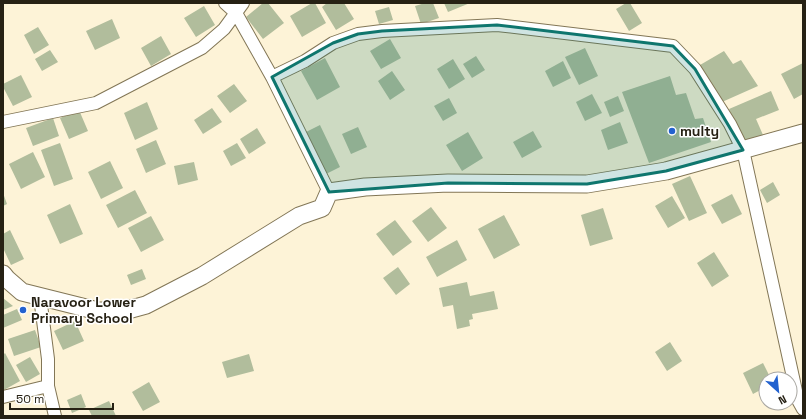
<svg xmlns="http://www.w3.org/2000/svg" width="806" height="419" font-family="'Space Grotesk',sans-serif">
	<rect width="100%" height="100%" fill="#fdf3d7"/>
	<path fill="#b1bd9c" d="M263 3H268L284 23 263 39 246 17Z
		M312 3H315L326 23 302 37 290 16Z
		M327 3H344L354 19 336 30 322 7Z
		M425 3H433L439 18 421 24 415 6Z
		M444 3H470L448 12Z
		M626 3H630L642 23 629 31 616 9Z
		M204 6 215 25 196 37 184 18Z
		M389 7 393 20 379 24 375 11Z
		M112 19 120 38 95 50 86 31Z
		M38 27 49 45 34 54 24 35Z
		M161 36 171 54 151 66 141 48Z
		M390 39 401 58 381 69 370 51Z
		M585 48 598 76 579 85 565 57Z
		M50 50 58 62 42 71 35 59Z
		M724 51 733 64 741 60 758 86 722 102 700 65Z
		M476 56 485 70 472 78 463 64Z
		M325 58 340 87 317 100 301 71Z
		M453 59 465 79 449 89 437 69Z
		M563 61 571 78 553 87 545 71Z
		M803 63V94L794 99 781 74Z
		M392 71 405 90 390 100 378 81Z
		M21 75 32 97 13 106 3 87V84Z
		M670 76 676 95 686 93 695 119 703 118 711 142 649 163 622 92Z
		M234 84 247 101 230 113 217 96Z
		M771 91 779 110 756 119 763 135 743 143 729 109Z
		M592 94 602 113 585 121 576 102Z
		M618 96 624 111 610 117 604 102Z
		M449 98 457 113 443 121 434 106Z
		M147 102 158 129 135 140 124 113Z
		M212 108 222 122 203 134 194 120Z
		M79 110 88 131 69 139 60 118Z
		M53 118 59 136 33 146 26 128Z
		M620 122 628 143 608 150 601 130Z
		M320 125 340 167 326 174 306 132Z
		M358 127 367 147 351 154 342 134Z
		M257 128 266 143 249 154 240 139Z
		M533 131 542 147 522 158 513 142Z
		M468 132 483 158 462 171 446 145Z
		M156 140 166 164 146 173 136 149Z
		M60 143 73 179 54 186 41 150Z
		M237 143 246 158 231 166 223 151Z
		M33 152 45 177 21 189 9 164Z
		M110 161 123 188 101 199 88 172Z
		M194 162 198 180 178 185 174 166Z
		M690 176 707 213 689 221 672 184Z
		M773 182 780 195 767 203 760 190Z
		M135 190 147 213 118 228 106 205Z
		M3 193 7 204 3 206Z
		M732 194 742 214 722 224 711 205Z
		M672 196 685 218 668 228 655 206Z
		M70 204 83 234 60 244 47 215Z
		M431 207 447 228 428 242 412 221Z
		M603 208 613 239 590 246 581 215Z
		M504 215 520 245 494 259 478 229Z
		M151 216 164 240 141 252 128 228Z
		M395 220 412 242 393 256 376 234Z
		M10 230 24 259 11 265 3 248V234Z
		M457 240 467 260 437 277 426 257Z
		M714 252 729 276 712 287 697 263Z
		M398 267 410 284 396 295 383 278Z
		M142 269 146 279 131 285 127 275Z
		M467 282 470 296 494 291 498 309 472 314 473 319 469 320 470 326 457 329 453 305 443 307 439 288Z
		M3 298 13 306 3 310Z
		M17 309 22 320 3 328V315Z
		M75 321 84 341 63 350 54 331Z
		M35 330 41 347 14 356 8 339Z
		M670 342 682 361 667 371 655 352Z
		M5 353 20 381 4 390 3 355Z
		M249 354 254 371 227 378 222 362Z
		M30 357 40 374 26 382 16 365Z
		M763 363 771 379H766V387L753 394 743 373Z
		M149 382 160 402 143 411 132 392Z
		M81 394 86 407 72 413 67 400Z
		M109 401 116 416H92L89 410Z"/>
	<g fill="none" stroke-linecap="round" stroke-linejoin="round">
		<defs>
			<path id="minor" d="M225 3 236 13 272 77 305 61 333 43 358 34 382 31 497 25 673 46 695 69 730 124 743 150 798 400 803 409
				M272 77 329 192
				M3 122 96 103 202 48 224 29 243 3
				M40 297 48 359V386L55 416
				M3 397 48 386"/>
			<path id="secondary" d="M3 274 7 279 22 292 98 311H124L146 305 202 276 299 216 322 208 329 192 365 187 448 183 587 184 666 171 803 133"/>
		</defs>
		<use href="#minor" stroke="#827656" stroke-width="14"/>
		<use href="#secondary" stroke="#827656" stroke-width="19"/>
		<use href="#minor" stroke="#fff" stroke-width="12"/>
		<use href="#secondary" stroke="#fff" stroke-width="17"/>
	</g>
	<path fill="#0f766e" fill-opacity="0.2" stroke="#0f766e" stroke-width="3" stroke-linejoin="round" d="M497 25 673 46 695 69 743 150 666 171 587 184 448 183 329 192 272 77 333 43 358 34 382 31Z"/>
	<g fill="#2362cf" stroke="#fff" stroke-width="1.5">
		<circle cx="672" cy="131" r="4"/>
		<circle cx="23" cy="310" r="4"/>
	</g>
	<g text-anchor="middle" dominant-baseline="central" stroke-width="3" stroke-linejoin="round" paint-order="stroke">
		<g font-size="14" font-weight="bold" fill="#262114" stroke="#fff" text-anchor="start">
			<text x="680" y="131">multy</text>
			<text x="31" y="302">Naravoor Lower<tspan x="31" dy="16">Primary School</tspan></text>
		</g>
	</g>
	<rect width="806" height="419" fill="none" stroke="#262114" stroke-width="8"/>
	<g transform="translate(778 391) rotate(153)"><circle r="19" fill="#ffffff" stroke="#a8a6a1"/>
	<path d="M0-3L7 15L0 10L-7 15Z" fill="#2362cf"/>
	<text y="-6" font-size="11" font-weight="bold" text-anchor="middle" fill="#262114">N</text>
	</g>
	<path d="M10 403v6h103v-6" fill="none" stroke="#262114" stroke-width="2"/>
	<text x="16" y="403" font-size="12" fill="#262114" stroke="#ffffff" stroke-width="3" paint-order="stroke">50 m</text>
</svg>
